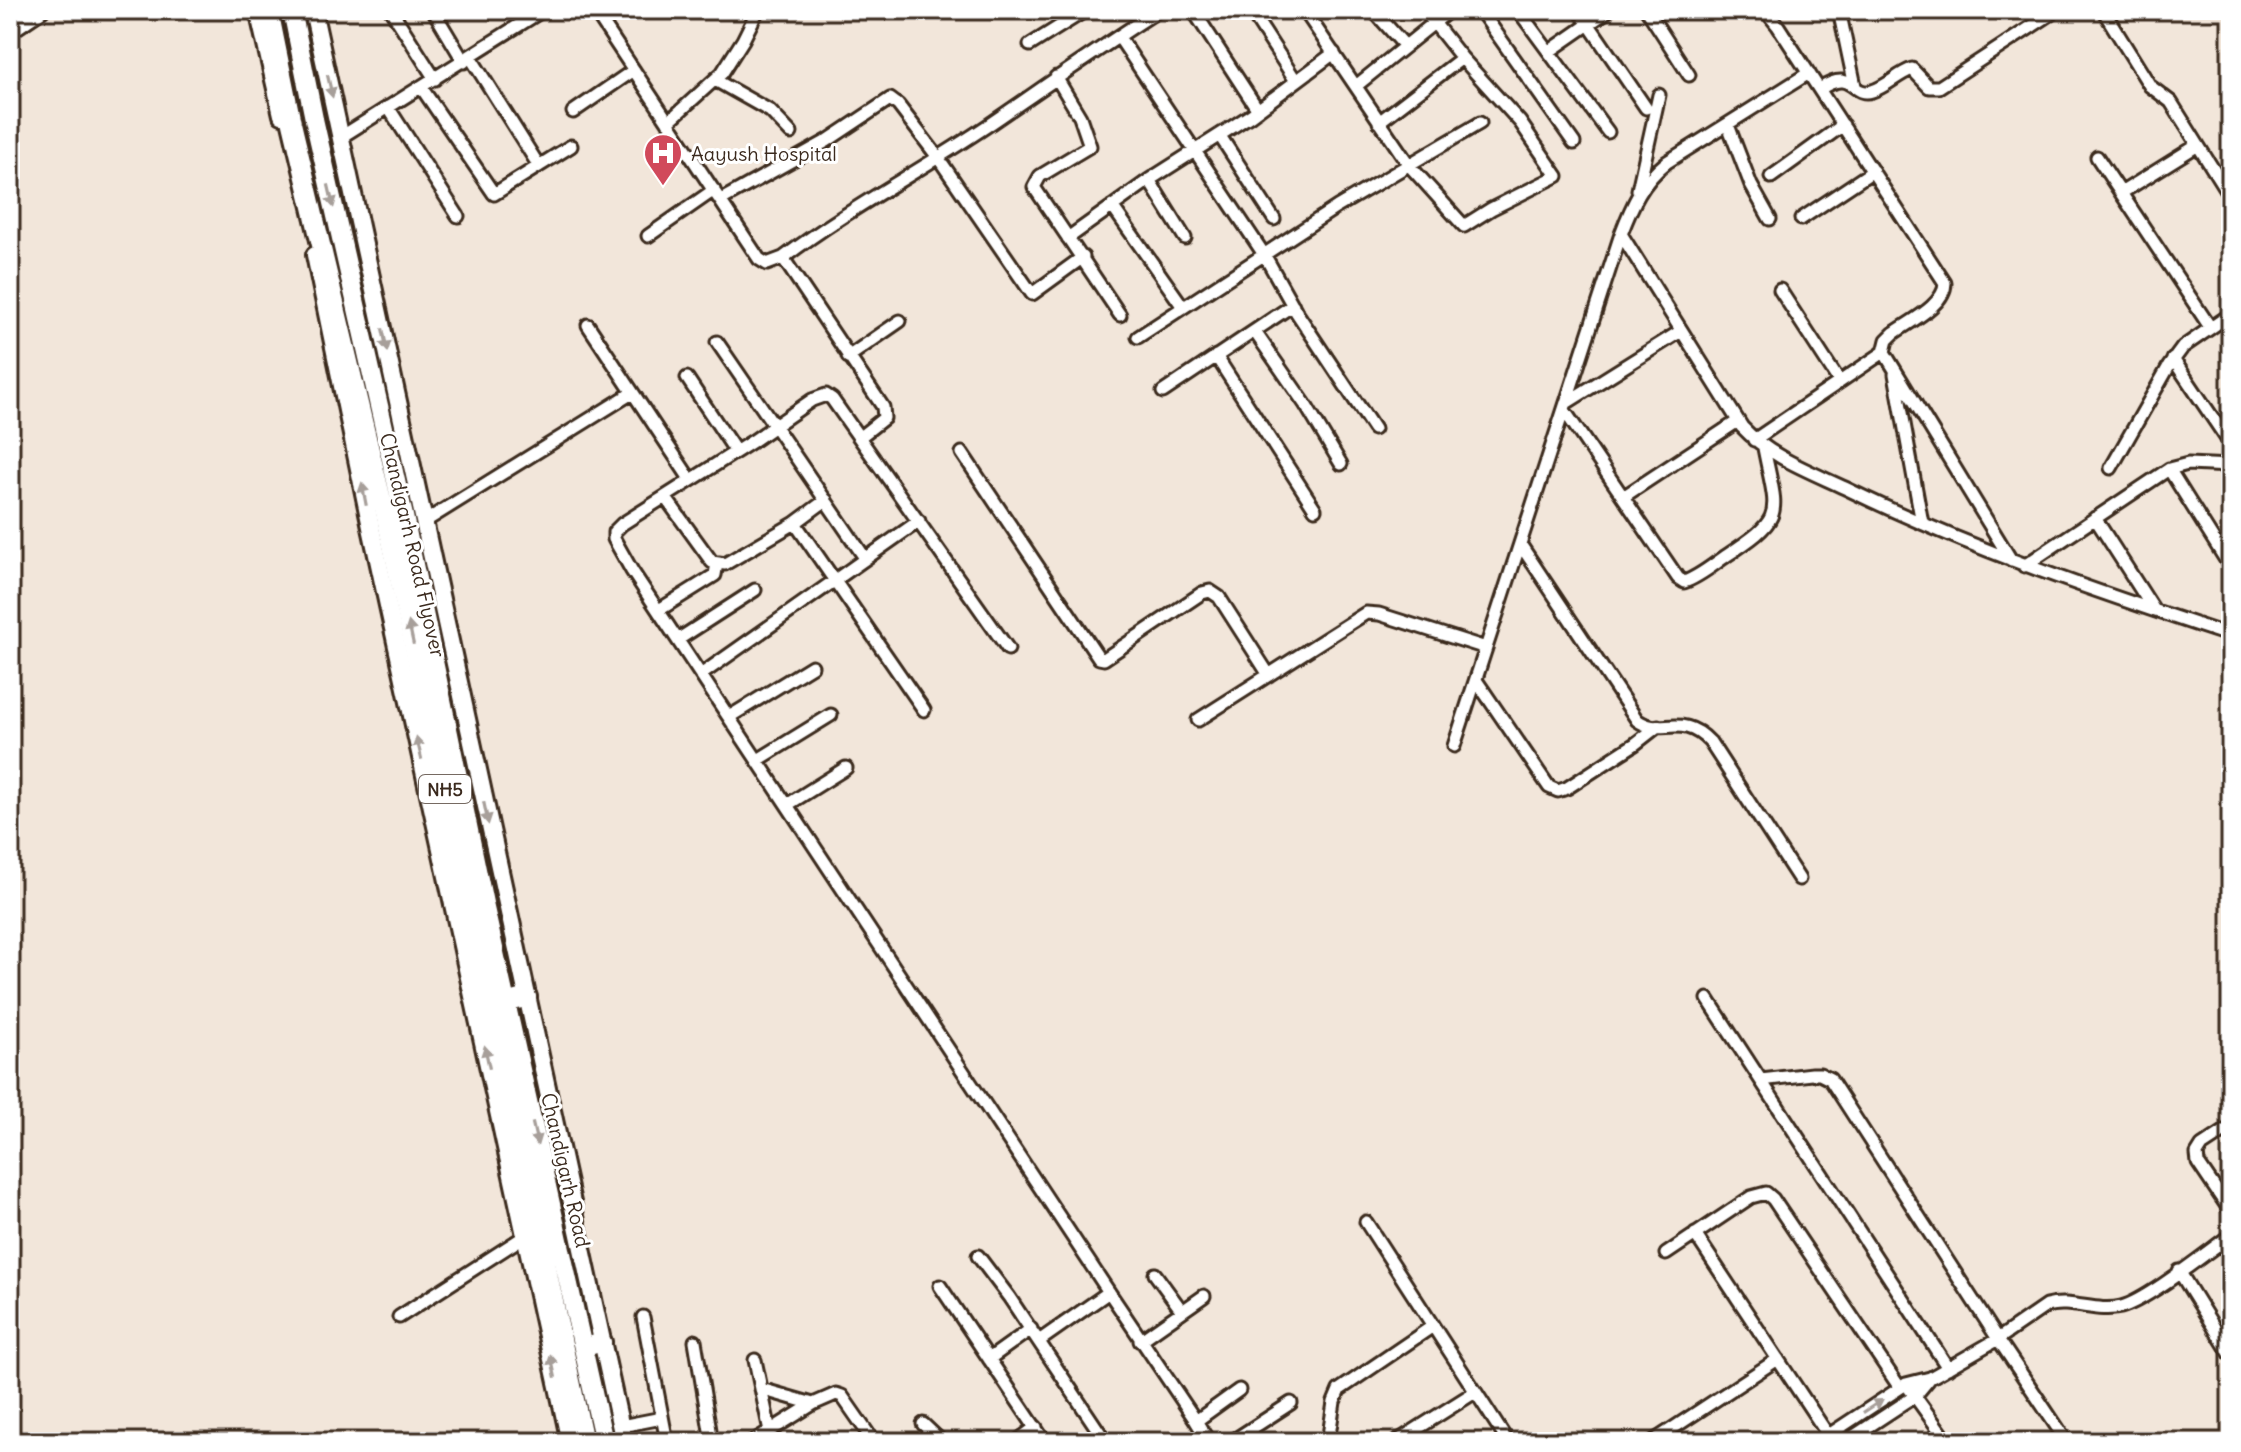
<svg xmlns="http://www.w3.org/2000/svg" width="2241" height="1452" font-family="Delius,sans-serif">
	<rect width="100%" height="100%" fill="#f2e6da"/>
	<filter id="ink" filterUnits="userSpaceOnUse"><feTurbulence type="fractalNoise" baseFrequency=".0125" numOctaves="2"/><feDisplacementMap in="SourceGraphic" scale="16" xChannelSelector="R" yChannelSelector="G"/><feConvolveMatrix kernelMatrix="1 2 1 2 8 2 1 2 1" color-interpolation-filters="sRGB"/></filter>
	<g filter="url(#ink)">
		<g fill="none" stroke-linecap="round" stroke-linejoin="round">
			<defs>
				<path id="minor" d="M391 10 435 79
					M433 10 464 62
					M594 10 759 259 767 264 783 258C848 209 920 171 987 126 1044 87 1101 47 1159 10
					M1193 10 1258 110
					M1250 10 1296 81
					M1304 10 1409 165 1464 226 1491 209 1557 176 1520 122 1462 58 1424 10
					M1373 10 1405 46
					M1480 10 1574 143
					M1518 10 1608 132
					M1579 10 1646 108
					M1647 10 1689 75
					M1765 10 1778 26 1945 283C1945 305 1909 322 1894 333L1887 340 1884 352 2011 560
					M1839 10 1855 86
					M2103 10 2150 86 2171 102 2231 198
					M1119 37 1265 256 1297 313 1374 429
					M1030 45 1086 10
					M1550 51 1609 10
					M471 58 539 166
					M1056 77 1080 117 1090 146 1040 176 1034 187 1120 315
					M715 80 770 111 791 133
					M1356 86 1450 10
					M421 87 494 194 571 146
					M1820 89C1853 67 1852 98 1872 91 1886 87 1898 74 1912 69L1929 87H1939L2057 10
					M388 107 458 216
					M573 112 634 70
					M668 122 722 73 743 40 758 10
					M1379 122 1462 58
					M1728 125 1751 185 1770 219
					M1220 136 1274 219
					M341 137 543 10
					M2097 157 2210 327
					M1771 177 1843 125
					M1149 180 1185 238
					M1638 190 1659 95
					M2121 193 2198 145
					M721 200 827 141 890 99 898 105 937 156 1032 294 1083 257
					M1112 206 1183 307
					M1801 219 1873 171
					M1621 234 1742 427C1770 457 1809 471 1845 488 1970 549 2100 593 2231 636
					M648 236 714 190
					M1068 238 1149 180 1251 115 1334 53
					M783 258 883 407 884 418 860 437
					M1780 290 1839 381
					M588 325 690 479
					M1255 332 1305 404 1341 464
					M1138 337 1337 207 1480 123
					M717 342 865 558
					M1216 356 1315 509
					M848 357 900 321
					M2173 359 2231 445
					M1895 374 1922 523
					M687 378 736 452
					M1163 392 1293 305
					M1566 403 1681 331
					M1564 410 1678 578 1684 582C1699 577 1713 565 1726 556 1787 516 1777 515 1764 448
					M1754 440 1884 352
					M962 453 1099 658 1104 659 1202 593 1210 591 1219 597 1269 675
					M2111 468 2169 366 2183 347 2231 314
					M2169 469 2231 568
					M665 497 712 562 725 564 795 523 826 500
					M1623 497 1738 421
					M2095 518 2154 610
					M424 522 632 393
					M795 523 924 710
					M1520 544 1637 720C1661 738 1681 711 1710 742L1799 879
					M2024 566 2169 469 2188 464 2231 466
					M659 610 715 575 717 563
					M679 639 755 590
					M1008 649 832 399 826 395 812 400 753 441 622 524 614 532V539L632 571 1109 1292
					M702 674 919 521
					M1476 680 1549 787 1558 791 1567 788 1635 744 1658 726
					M729 717 812 666
					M1198 720 1366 613 1379 614 1486 648
					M1454 746 1621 234C1632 205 1642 182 1667 162L1809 73
					M758 760 831 715
					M787 805 846 768
					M1708 999 1948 1368
					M1761 1080 1812 1074H1820L1830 1079 1998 1339 2046 1306C2071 1299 2096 1313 2121 1307 2146 1301 2207 1252 2231 1235
					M2231 1127 2202 1146 2197 1154 2198 1163 2231 1212
					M1366 1222 1508 1442
					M1695 1234 1828 1435
					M2221 1242 2231 1257
					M1666 1254 1751 1197 1766 1193 1773 1199 1900 1388
					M978 1256 1009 1297 1106 1442
					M2179 1271 2231 1355
					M1155 1274 1182 1311
					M940 1286 1045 1442
					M399 1317 525 1236
					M643 1317 667 1442
					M695 1341 712 1442
					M1039 1341 1109 1292 1196 1421 1239 1390
					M1140 1341 1204 1296
					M989 1359 1031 1329
					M755 1360 770 1431
					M1906 1384 1948 1442
					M761 1389 813 1404
					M1196 1421 1209 1442
					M923 1424 942 1442
					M621 1426 662 1418
					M752 1442 813 1404 836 1394 842 1396 874 1442
					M1016 1442 1036 1427
					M1231 1442 1291 1403
					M1328 1442 1334 1402 1339 1390 1433 1326
					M1396 1442 1475 1392
					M1652 1442 1778 1359
					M1818 1442 1906 1384 1930 1378 1998 1339 2067 1442
					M1845 1442 1915 1396 1930 1378"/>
				<path id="tertiary" d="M10 31 41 10"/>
				<path id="secondary" d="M258 10 282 115
					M313 10 624 1442
					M315 255 372 532 570 1442"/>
				<path id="trunk" d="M269 10 292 123 385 513 584 1442
					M292 10 314 119 404 516 485 908 604 1442
					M506 1003 527 997
					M583 1348 602 1342"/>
			</defs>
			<use href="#minor" stroke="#3b2a1e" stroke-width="17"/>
			<use href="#tertiary" stroke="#3b2a1e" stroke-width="20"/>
			<use href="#secondary" stroke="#3b2a1e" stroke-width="22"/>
			<use href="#trunk" stroke="#3b2a1e" stroke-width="24"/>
			<use href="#minor" stroke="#fff" stroke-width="11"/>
			<use href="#tertiary" stroke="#fff" stroke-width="14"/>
			<use href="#secondary" stroke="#fff" stroke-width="16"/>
			<use href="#trunk" stroke="#fff" stroke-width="18"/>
		</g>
		<defs><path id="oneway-solid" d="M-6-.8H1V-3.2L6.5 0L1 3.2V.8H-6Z" transform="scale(2)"/></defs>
		<g fill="#a79f9a">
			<use href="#oneway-solid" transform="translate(330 86) rotate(77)"/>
			<use href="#oneway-solid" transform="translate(331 196) rotate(77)"/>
			<use href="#oneway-solid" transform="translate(385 340) rotate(78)"/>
			<use href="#oneway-solid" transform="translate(364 494) rotate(-101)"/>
			<use href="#oneway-solid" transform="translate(411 633) rotate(-102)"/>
			<use href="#oneway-solid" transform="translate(419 748) rotate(-103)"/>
			<use href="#oneway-solid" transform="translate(486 813) rotate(78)"/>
			<use href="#oneway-solid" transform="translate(487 1057) rotate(-102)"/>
			<use href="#oneway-solid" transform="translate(535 1134) rotate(77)"/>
			<use href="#oneway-solid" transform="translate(553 1366) rotate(-102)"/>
			<use href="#oneway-solid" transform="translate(1873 1406) rotate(-33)"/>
		</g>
	</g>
	<defs>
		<symbol id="hospital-pin" viewBox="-11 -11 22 30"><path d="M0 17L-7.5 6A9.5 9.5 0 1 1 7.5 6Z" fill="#d1495b" stroke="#fff"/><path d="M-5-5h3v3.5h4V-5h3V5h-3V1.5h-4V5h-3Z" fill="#fff"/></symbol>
	</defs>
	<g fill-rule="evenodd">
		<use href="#hospital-pin" x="641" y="131" width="44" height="60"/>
	</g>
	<g text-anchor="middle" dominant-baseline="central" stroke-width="6" stroke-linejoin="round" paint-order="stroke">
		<rect fill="#fff" stroke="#766a62" stroke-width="2" x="419" y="775" width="52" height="28" rx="6"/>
		<g font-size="18" font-weight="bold" fill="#3b2a1e">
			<text x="445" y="789">NH5</text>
		</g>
		<g font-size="20" fill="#3b2a1e" stroke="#fff" text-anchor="start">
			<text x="691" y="153">Aayush Hospital</text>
		</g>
		<g font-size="20" fill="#3b2a1e" stroke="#fff">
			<text transform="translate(413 545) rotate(77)">Chandigarh Road Flyover</text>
			<text transform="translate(566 1170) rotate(77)">Chandigarh Road</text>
		</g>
	</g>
	<rect width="2241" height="1452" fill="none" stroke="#fff" stroke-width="40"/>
	<rect x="20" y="20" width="2201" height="1412" fill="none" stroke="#3b2a1e" stroke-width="3" filter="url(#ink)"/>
</svg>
